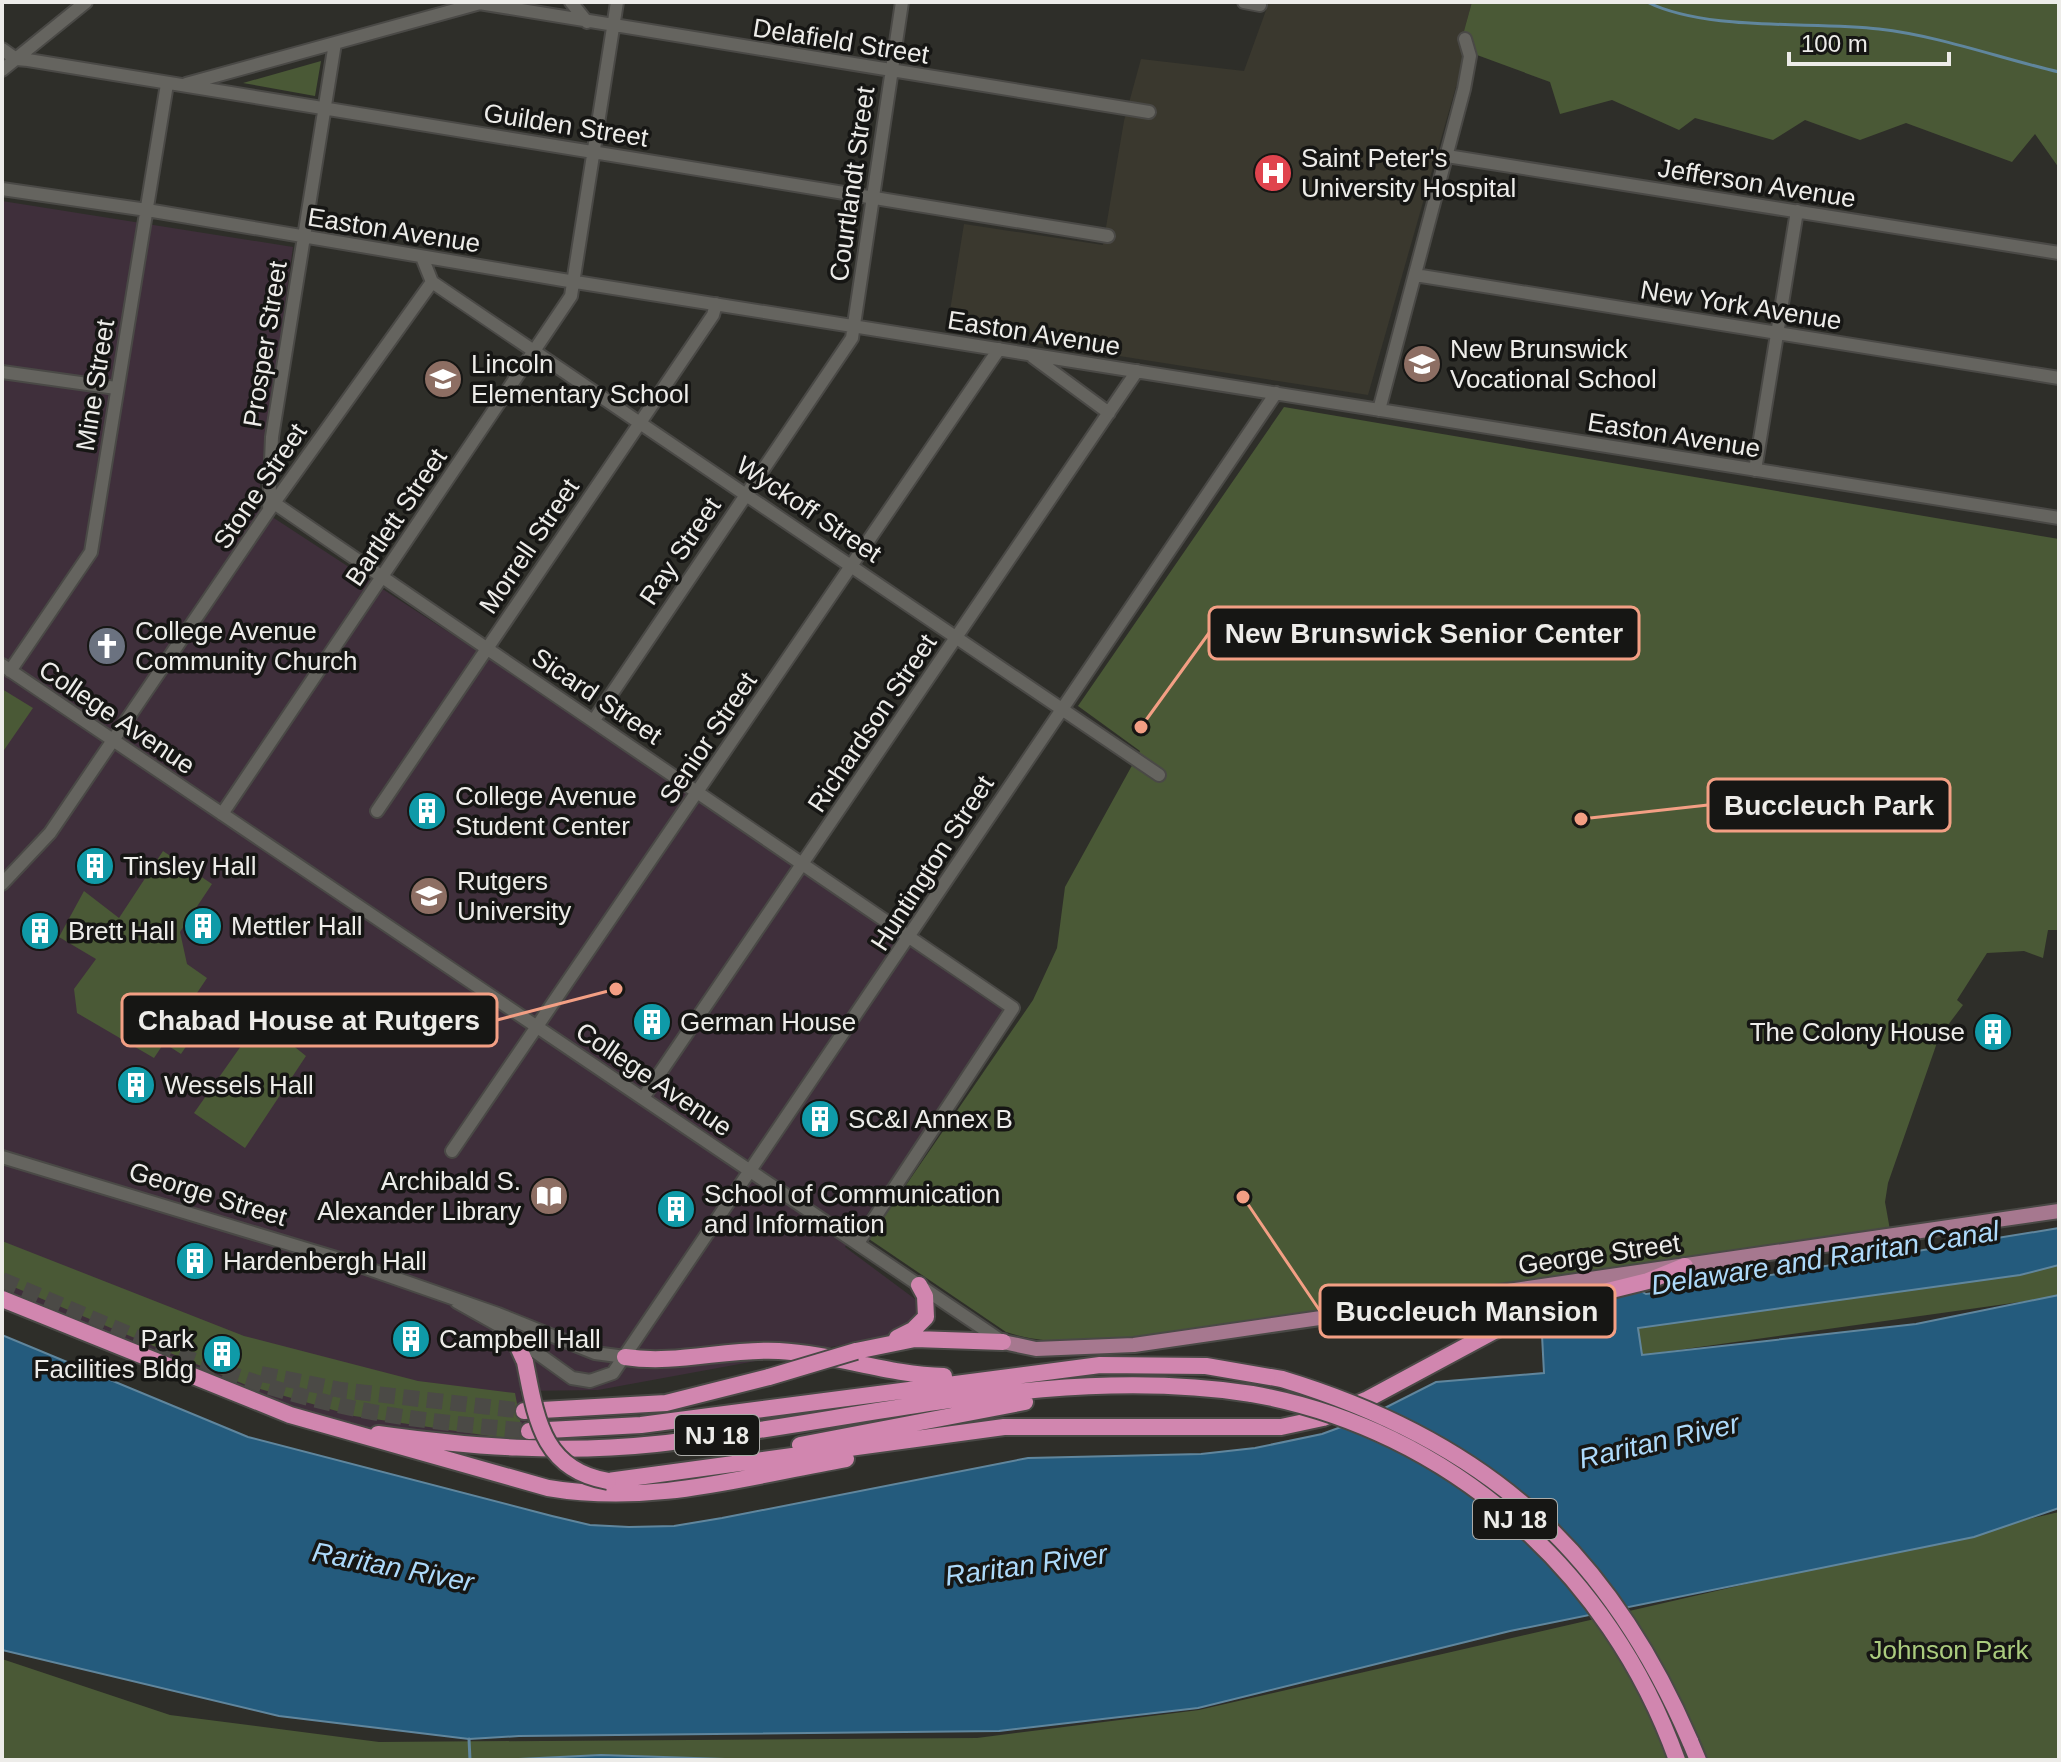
<svg xmlns="http://www.w3.org/2000/svg" width="2061" height="1762" font-family="Helvetica,sans-serif">
	<rect width="100%" height="100%" fill="#2e2e29"/>
	<path fill="#3a382e" d="M1269 2H1472L1464 31 1465 55 1368 395 947 329 964 224 1103 245 1124 121 1141 59 1244 71Z"/>
	<path fill="#3f2f3b" d="M2 201 293 247 257 507 1012 1000 845 1247 923 1305 920 1318 891 1336 598 1390 520 1391 532 1450 372 1432 250 1397 2 1297Z"/>
	<path fill="#4a5936" d="M1472 2H2059V168L2035 134 2012 162 1906 123 1860 140 1805 120 1773 140 1695 118 1679 130 1612 100 1560 114 1550 82 1477 55 1464 31Z
		M321 61 315 96 243 83Z
		M1284 407 2059 539V930H2048L2043 958 2024 951 1987 953 1957 1000 1963 1005 1939 1037 1888 1183 1885 1202 1890 1230 1128 1339C1086 1342 1046 1345 1006 1332L869 1239 1033 1000 1057 948 1065 887 1140 751 1078 706Z
		M2 689 33 708 2 753Z
		M163 851 212 884 180 932 187 964 207 978 191 1002 208 1014 181 1054 164 1043 154 1058 77 1013 74 989 96 959 59 937 84 891 119 918Z
		M257 1023 273 1034 275 1031 306 1056 245 1148 194 1113Z
		M2 1241 244 1336 418 1381 515 1393 524 1441 354 1416 246 1385 2 1282Z
		M2059 1265V1296L2056 1297 1642 1355 1638 1327 2020 1275Z
		M2059 1512V1760H2V1659L170 1715 379 1742 977 1738 1199 1710Z"/>
	<path fill="#245b7d" stroke="#60869d" stroke-width="2" d="M2059 1228V1265L2020 1275 1638 1328 1642 1355 1916 1324 2059 1295V1508L1974 1537 1510 1631 1198 1708 999 1731 519 1736 469 1739 279 1716 2 1650V1335L248 1437 552 1516 590 1525 629 1527 674 1526 722 1518 1028 1458 1201 1454 1255 1448 1322 1434 1363 1419 1436 1382 1544 1373 1542 1335 1551 1332 1550 1313 1639 1290 1646 1294 1678 1290Z
		M601 1755 725 1759 727 1760H495Z"/>
	<g fill="none" stroke-linecap="round" stroke-linejoin="round">
		<path stroke="#60869d" stroke-width="3" d="M1647 2C1708 32 1811 21 1879 29 1940 36 1999 58 2059 72
			M469 1739 470 1760"/>
		<path stroke="#4b4a46" stroke-width="16" stroke-dasharray="16 8" stroke-linecap="butt" d="M2 1280C105 1323 208 1373 317 1400 386 1418 457 1424 529 1431
			M261 1374 341 1390 524 1411"/>
		<defs>
			<path id="minor" d="M571 2 587 22
				M1244 2 1260 5
				M479 3 1149 112
				M2 49 16 59 28 60 1108 236
				M2 70 86 2
				M186 84 484 2
				M1447 156 2059 253
				M2 189 147 210 563 280 2059 518
				M1415 275 2059 378
				M432 282 1159 775
				M1033 357 1109 413
				M2 372 116 388
				M1379 410 1464 89 1470 56 1465 39
				M1755 470 1797 211
				M274 503 1013 1008 858 1243
				M269 510 272 437 335 43
				M2 665 1003 1342
				M10 671 91 552 167 84
				M594 720 852 338 902 2
				M377 811 713 315 716 304
				M222 814 571 296 617 2
				M2 884 50 833 276 500 432 282 422 257
				M643 1098 1137 371
				M452 1151 999 349
				M2 1157 346 1261 498 1314 595 1353 625 1357
				M457 1302 498 1325 572 1378 590 1381 613 1373 1276 393"/>
			<path id="major" d="M1003 1342 1036 1349 1134 1345 2059 1211"/>
			<path id="highway" d="M2 1299 290 1415 548 1488C652 1506 744 1477 846 1459
				M514 1338 525 1362
				M897 1338 913 1330 926 1317 925 1296 919 1285
				M856 1351 915 1339 1003 1342
				M625 1357C677 1365 727 1348 779 1351 835 1354 888 1375 944 1376
				M524 1411 666 1403 769 1377
				M529 1431 641 1425 1100 1365 1206 1366 1282 1379
				M378 1434C471 1447 562 1454 656 1444 853 1423 1053 1363 1252 1394
				M800 1445 1025 1402
				M608 1481 1004 1427H1281L1323 1418 1366 1400 1535 1309 1648 1281 1685 1266
				M1690 1741 1698 1760"/>
		</defs>
		<use href="#minor" stroke="#4a4946" stroke-width="16"/>
		<use href="#major" stroke="#4a4946" stroke-width="18"/>
		<use href="#highway" stroke="#4a4946" stroke-width="20"/>
		<use href="#minor" stroke="#65645f" stroke-width="12"/>
		<use href="#major" stroke="#a6788f" stroke-width="14"/>
		<use href="#highway" stroke="#d186af" stroke-width="16"/>
		<defs>
			<path id="highway-bridge" d="M525 1362C536 1418 542 1470 608 1481
				M769 1377 856 1351
				M1282 1379C1483 1440 1607 1548 1690 1741
				M1252 1394C1450 1429 1610 1572 1677 1760"/>
		</defs>
		<use href="#highway-bridge" stroke="#4a4946" stroke-width="20" stroke-linecap="butt"/>
		<use href="#highway-bridge" stroke="#d186af" stroke-width="16"/>
	</g>
	<defs>
		<symbol id="hospital-disc" viewBox="-11 -11 22 22"><circle r="9.5" fill="#e0444e" stroke="#161614"/><path d="M-5-5h3v3.5h4V-5h3V5h-3V1.5h-4V5h-3Z" fill="#fff"/></symbol>
		<symbol id="school-disc" viewBox="-11 -11 22 22"><circle r="9.5" fill="#8d6e63" stroke="#161614"/><path d="M0-5L7-2L0 1L-7-2ZM-4 1L0 2.5L4 1V4Q0 6-4 4Z" fill="#fff"/></symbol>
		<symbol id="church-disc" viewBox="-11 -11 22 22"><circle r="9.5" fill="#6b7280" stroke="#161614"/><path d="M-1.2-6h2.4v3.5h3.3v2.4h-3.3V6h-2.4V-.1h-3.3v-2.4h3.3Z" fill="#fff"/></symbol>
		<symbol id="building-disc" viewBox="-11 -11 22 22"><circle r="9.5" fill="#0f9aa8" stroke="#161614"/><path d="M-4-6H4V6H1V3H-1V6H-4ZM-2.5-4.3h1.7v1.8h-1.7ZM.8-4.3h1.7v1.8H.8ZM-2.5-1h1.7V.8h-1.7ZM.8-1h1.7V.8H.8Z" fill="#fff"/></symbol>
		<symbol id="university-disc" viewBox="-11 -11 22 22"><circle r="9.5" fill="#8d6e63" stroke="#161614"/><path d="M0-5L7-2L0 1L-7-2ZM-4 1L0 2.5L4 1V4Q0 6-4 4Z" fill="#fff"/></symbol>
		<symbol id="library-disc" viewBox="-11 -11 22 22"><circle r="9.5" fill="#8d6e63" stroke="#161614"/><path d="M-6-4Q-3-5.5-.7-3.5V5Q-3 3-6 4ZM6-4Q3-5.5 .7-3.5V5Q3 3 6 4Z" fill="#fff"/></symbol>
	</defs>
	<g fill-rule="evenodd">
		<use href="#hospital-disc" x="1251" y="151" width="44" height="44"/>
		<use href="#school-disc" x="1400" y="342" width="44" height="44"/>
		<use href="#school-disc" x="421" y="357" width="44" height="44"/>
		<use href="#church-disc" x="85" y="624" width="44" height="44"/>
		<use href="#building-disc" x="405" y="789" width="44" height="44"/>
		<use href="#building-disc" x="73" y="844" width="44" height="44"/>
		<use href="#university-disc" x="407" y="874" width="44" height="44"/>
		<use href="#building-disc" x="181" y="904" width="44" height="44"/>
		<use href="#building-disc" x="18" y="909" width="44" height="44"/>
		<use href="#building-disc" x="630" y="1000" width="44" height="44"/>
		<use href="#building-disc" x="1971" y="1010" width="44" height="44"/>
		<use href="#building-disc" x="114" y="1063" width="44" height="44"/>
		<use href="#building-disc" x="798" y="1097" width="44" height="44"/>
		<use href="#library-disc" x="527" y="1174" width="44" height="44"/>
		<use href="#building-disc" x="654" y="1187" width="44" height="44"/>
		<use href="#building-disc" x="173" y="1239" width="44" height="44"/>
		<use href="#building-disc" x="389" y="1317" width="44" height="44"/>
		<use href="#building-disc" x="200" y="1332" width="44" height="44"/>
	</g>
	<g text-anchor="middle" dominant-baseline="central" stroke-width="7" stroke-linejoin="round" paint-order="stroke">
		<g fill="#161614" stroke="#acaca9" stroke-width="2">
			<rect x="675" y="1415" width="84" height="40" rx="6"/>
			<rect x="1473" y="1499" width="84" height="40" rx="6"/>
		</g>
		<g font-size="24" font-weight="bold" fill="#edece9">
			<text x="717" y="1435">NJ 18</text>
			<text x="1515" y="1519">NJ 18</text>
		</g>
		<g font-size="26" fill="#edece9" stroke="#161614">
			<text transform="translate(841 41) rotate(9)">Delafield Street</text>
			<text transform="translate(566 125) rotate(9)">Guilden Street</text>
			<text transform="translate(1757 183) rotate(9)">Jefferson Avenue</text>
			<text transform="translate(852 184) rotate(-82)">Courtlandt Street</text>
			<text transform="translate(394 230) rotate(9)">Easton Avenue</text>
			<text transform="translate(1741 305) rotate(9)">New York Avenue</text>
			<text transform="translate(1034 333) rotate(9)">Easton Avenue</text>
			<text transform="translate(265 344) rotate(-81)">Prosper Street</text>
			<text transform="translate(95 385) rotate(-81)">Mine Street</text>
			<text transform="translate(1674 435) rotate(9)">Easton Avenue</text>
			<text transform="translate(260 486) rotate(-56)">Stone Street</text>
			<text transform="translate(809 509) rotate(34)">Wyckoff Street</text>
			<text transform="translate(396 517) rotate(-56)">Bartlett Street</text>
			<text transform="translate(529 546) rotate(-56)">Morrell Street</text>
			<text transform="translate(680 551) rotate(-56)">Ray Street</text>
			<text transform="translate(597 696) rotate(34)">Sicard Street</text>
			<text transform="translate(117 717) rotate(34)">College Avenue</text>
			<text transform="translate(872 723) rotate(-56)">Richardson Street</text>
			<text transform="translate(708 738) rotate(-56)">Senior Street</text>
			<text transform="translate(932 863) rotate(-57)">Huntington Street</text>
			<text transform="translate(654 1079) rotate(34)">College Avenue</text>
			<text transform="translate(208 1194) rotate(17)">George Street</text>
			<text transform="translate(1599 1254) rotate(-8)">George Street</text>
		</g>
		<g font-size="26" fill="#edece9" stroke="#161614" text-anchor="start">
			<text x="1301" y="158">Saint Peter's<tspan x="1301" dy="30">University Hospital</tspan></text>
			<text x="1450" y="349">New Brunswick<tspan x="1450" dy="30">Vocational School</tspan></text>
			<text x="471" y="364">Lincoln<tspan x="471" dy="30">Elementary School</tspan></text>
			<text x="135" y="631">College Avenue<tspan x="135" dy="30">Community Church</tspan></text>
			<text x="455" y="796">College Avenue<tspan x="455" dy="30">Student Center</tspan></text>
			<text x="123" y="866">Tinsley Hall</text>
			<text x="457" y="881">Rutgers<tspan x="457" dy="30">University</tspan></text>
			<text x="231" y="926">Mettler Hall</text>
			<text x="68" y="931">Brett Hall</text>
			<text x="680" y="1022">German House</text>
			<text x="1965" y="1032" text-anchor="end">The Colony House</text>
			<text x="164" y="1085">Wessels Hall</text>
			<text x="848" y="1119">SC&amp;I Annex B</text>
			<text x="521" y="1181" text-anchor="end">Archibald S.<tspan x="521" dy="30">Alexander Library</tspan></text>
			<text x="704" y="1194">School of Communication<tspan x="704" dy="30">and Information</tspan></text>
			<text x="223" y="1261">Hardenbergh Hall</text>
			<text x="194" y="1339" text-anchor="end">Park<tspan x="194" dy="30">Facilities Bldg</tspan></text>
			<text x="439" y="1339">Campbell Hall</text>
		</g>
		<g font-size="26" fill="#abcc7e" stroke="#161614">
			<text x="1949" y="1650">Johnson Park</text>
		</g>
		<g font-size="28" font-style="italic" fill="#addafb" stroke="#161614">
			<text transform="translate(1825 1258) rotate(-9)">Delaware and Raritan Canal</text>
			<text transform="translate(1659 1441) rotate(-13)">Raritan River</text>
			<text transform="translate(1026 1565) rotate(-8)">Raritan River</text>
			<text transform="translate(393 1567) rotate(11)">Raritan River</text>
		</g>
	</g>
	<path fill="none" stroke="#f39f84" stroke-width="3" d="M1141 727L1209 633M1581 819L1708 805M616 989L497 1020M1243 1197L1320 1311"/>
	<g fill="#f39f84" stroke="#161614" stroke-width="3">
		<circle cx="1141" cy="727" r="8"/>
		<circle cx="1581" cy="819" r="8"/>
		<circle cx="616" cy="989" r="8"/>
		<circle cx="1243" cy="1197" r="8"/>
	</g>
	<g fill="#161614" stroke="#f39f84" stroke-width="3">
		<rect x="1209" y="607" width="430" height="52" rx="8"/>
		<rect x="1708" y="779" width="242" height="52" rx="8"/>
		<rect x="122" y="994" width="375" height="52" rx="8"/>
		<rect x="1320" y="1285" width="295" height="52" rx="8"/>
	</g>
	<g font-size="28" text-anchor="middle" font-weight="bold" fill="#edece9">
		<text x="1424" y="643">New Brunswick Senior Center</text>
		<text x="1829" y="815">Buccleuch Park</text>
		<text x="309" y="1030">Chabad House at Rutgers</text>
		<text x="1467" y="1321">Buccleuch Mansion</text>
	</g>
	<rect width="2061" height="1762" fill="none" stroke="#edece9" stroke-width="8"/>
	<path d="M1789 52v12h160v-12" fill="none" stroke="#edece9" stroke-width="4"/>
	<text x="1801" y="52" font-size="24" fill="#edece9" stroke="#161614" stroke-width="6" paint-order="stroke">100 m</text>
</svg>
